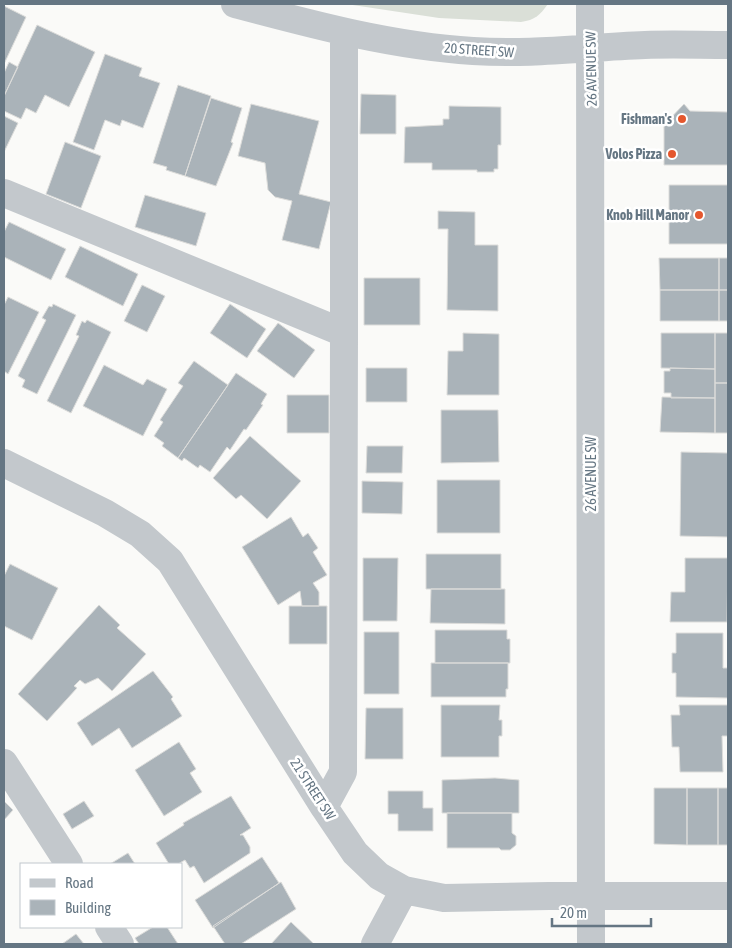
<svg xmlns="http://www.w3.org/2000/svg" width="732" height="948" font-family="'Asap Condensed',sans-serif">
	<rect width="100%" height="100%" fill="#fafaf8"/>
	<path fill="#dadfd7" d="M346 4H548C540 15 535 20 521 22L439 18Z"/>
	<path fill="#aab3b9" stroke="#dcdcda" d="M4 6 26 17 4 64Z
		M37 25 95 52 69 107 45 95 36 113 26 108 21 119 4 111V96Z
		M105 54 142 68 139 76 160 83 143 128 122 120 120 126 105 120 94 150 73 142Z
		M9 62 18 67 4 96V73Z
		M178 85 211 96 185 176 166 170 167 167 153 163Z
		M361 94 396 95V134H360Z
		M211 98 242 108 231 142 233 143 216 186 185 176Z
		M251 104 319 121 299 194 331 202 319 249 282 240 292 201 275 197 268 190 265 163 238 156Z
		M684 104 690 111 728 112V165H664V125Z
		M449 106 501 107V145H498V169H494V172H477V170H432V163H404L405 127 443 125V119H449Z
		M4 116 18 123 4 152Z
		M65 142 101 156 81 208 46 194Z
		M669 185H728V244H669Z
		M145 195 206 213 196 246 135 227Z
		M438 211 475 212V245H498V311L447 310 448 229H438Z
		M9 222 66 249 51 280 4 257V232Z
		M80 246 138 274 123 306 65 277Z
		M659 258H719V290H660Z
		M719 258H728V290H719Z
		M364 278H420V325H364Z
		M142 285 165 296 147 332 124 321Z
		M660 290H719V321H660Z
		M719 290H728V321H719Z
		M8 297 39 312 8 374 4 371V305Z
		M53 304 76 315 37 394 22 387 25 380 18 376 46 320 42 318 49 306 52 307Z
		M230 304 266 329 247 358 210 333Z
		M87 320 111 332 71 413 47 401 79 336 76 335 82 321 85 323Z
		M278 323 315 350 294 378 257 351Z
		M463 333 499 334V395H447L448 351H463Z
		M661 333H715V369L661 368Z
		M715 333H728V383H715Z
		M194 361 228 385 178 458 162 446 164 443 154 436 163 422 160 420 183 386 178 383Z
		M104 365 143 385 147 379 167 389 143 436 83 406Z
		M366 368H407V402H366Z
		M670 368 715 369V398H671V393H664V371H670Z
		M236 373 267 394 261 404 263 405 246 430 244 429 230 450 227 447 210 472 200 465 198 468 184 458 182 461 178 458Z
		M715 383H728V433H715Z
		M287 395H329V433H287Z
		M662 397 715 398V433L660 432Z
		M441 410H498L499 462 441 463Z
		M250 436 301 481 267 519 241 495 236 499 213 478Z
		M367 446H403L402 473H366Z
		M681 452 728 453V537L680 536Z
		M437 480H500V533H437Z
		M362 481 403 482 402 514 362 513Z
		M291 517 303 537 308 533 318 548 313 552 327 575 313 583 319 592V606H302L300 591 278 605 242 547Z
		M426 554H501V589H426Z
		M363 558H398L397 621H363Z
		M685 558H728L727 622H670L671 592H685Z
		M10 564 58 588 32 640 4 626V576Z
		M431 589H505V624L430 623Z
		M99 605 120 625 117 628 146 654 112 691 98 678 85 684 80 680 74 686 77 688 47 721 18 694Z
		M289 606H327V644H289Z
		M435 630H507V639H510V663H435Z
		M364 632H399V694H364Z
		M676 633H723V668H728V698L676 697V673H672V653H676Z
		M431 663H508V689H506V697H431Z
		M153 671 173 697 171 699 182 716 132 748 119 728 92 746 77 723Z
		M441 705H500L499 720H502V736H499V757H441Z
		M679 705H728V736H722L723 772H680L679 747H672L671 715H680Z
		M366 708H403V759H365Z
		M179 742 196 769 190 773 202 792 164 816 135 770Z
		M495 778 519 780V813H442V780Z
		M654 788H687V845L654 844Z
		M687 788H718V845H687Z
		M718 788H728V845H718Z
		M388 791H423V808H433V831H398V814H388Z
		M231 796 251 828 240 835H243L250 847V853L204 883 194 866 190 868 185 860 178 864H169L156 843 184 825 183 823Z
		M4 801 13 810 4 820Z
		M84 801 94 816 72 829 63 814Z
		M447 813H512V833L516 836V845L510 850H501L499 848H447Z
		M128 853 135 864H110Z
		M262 857 279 883 213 928 195 900Z
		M281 882 296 909 241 944H225L213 926Z
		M291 922 314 944H271Z
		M153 927H167L178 944H139L135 938Z
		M76 934 84 944H62Z"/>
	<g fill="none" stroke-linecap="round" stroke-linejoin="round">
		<path stroke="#c3c8cc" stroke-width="28" d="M235 4C314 25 392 46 473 51 531 55 587 47 645 45 672 44 700 45 728 45
			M590 4 591 944
			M344 32V333
			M4 193 344 333 343 772 324 807
			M4 463 105 513 140 534 170 561 324 807 355 853 379 876 404 890 444 898 549 896H728
			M4 763 69 864
			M109 927 120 944
			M375 944 404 890"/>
	</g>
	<g fill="#e4572e" stroke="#fff" stroke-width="2">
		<circle cx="682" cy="119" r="5"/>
		<circle cx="672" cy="154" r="5"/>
		<circle cx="699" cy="215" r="5"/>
	</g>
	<g text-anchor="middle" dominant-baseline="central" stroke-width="5" stroke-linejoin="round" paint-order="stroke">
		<g font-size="14" fill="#657683" stroke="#fff">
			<text transform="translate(479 50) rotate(4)">20 STREET SW</text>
			<text transform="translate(591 69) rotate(-91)">26 AVENUE SW</text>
			<text transform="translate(591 474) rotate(-90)">26 AVENUE SW</text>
			<text transform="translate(313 789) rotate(57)">21 STREET SW</text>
		</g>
		<g font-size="14" font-weight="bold" fill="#657683" stroke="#fff" text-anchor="end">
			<text x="672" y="119">Fishman's</text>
			<text x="662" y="154">Volos Pizza</text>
			<text x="689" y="215">Knob Hill Manor</text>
		</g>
	</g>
	<rect width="732" height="948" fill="none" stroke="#657683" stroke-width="10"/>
	<rect x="20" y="863" width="162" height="65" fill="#ffffff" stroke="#c1c8cd"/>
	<rect x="30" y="879" width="25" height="8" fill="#c3c8cc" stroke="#c1c8cd"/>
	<text x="65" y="888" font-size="15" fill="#657683">Road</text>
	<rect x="30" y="900" width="25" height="15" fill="#aab3b9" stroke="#c1c8cd"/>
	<text x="65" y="913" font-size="15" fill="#657683">Building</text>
	<path d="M552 918v8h99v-8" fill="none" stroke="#657683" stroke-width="2.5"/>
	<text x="560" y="918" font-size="15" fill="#657683" stroke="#ffffff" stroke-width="4" paint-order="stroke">20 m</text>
</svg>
